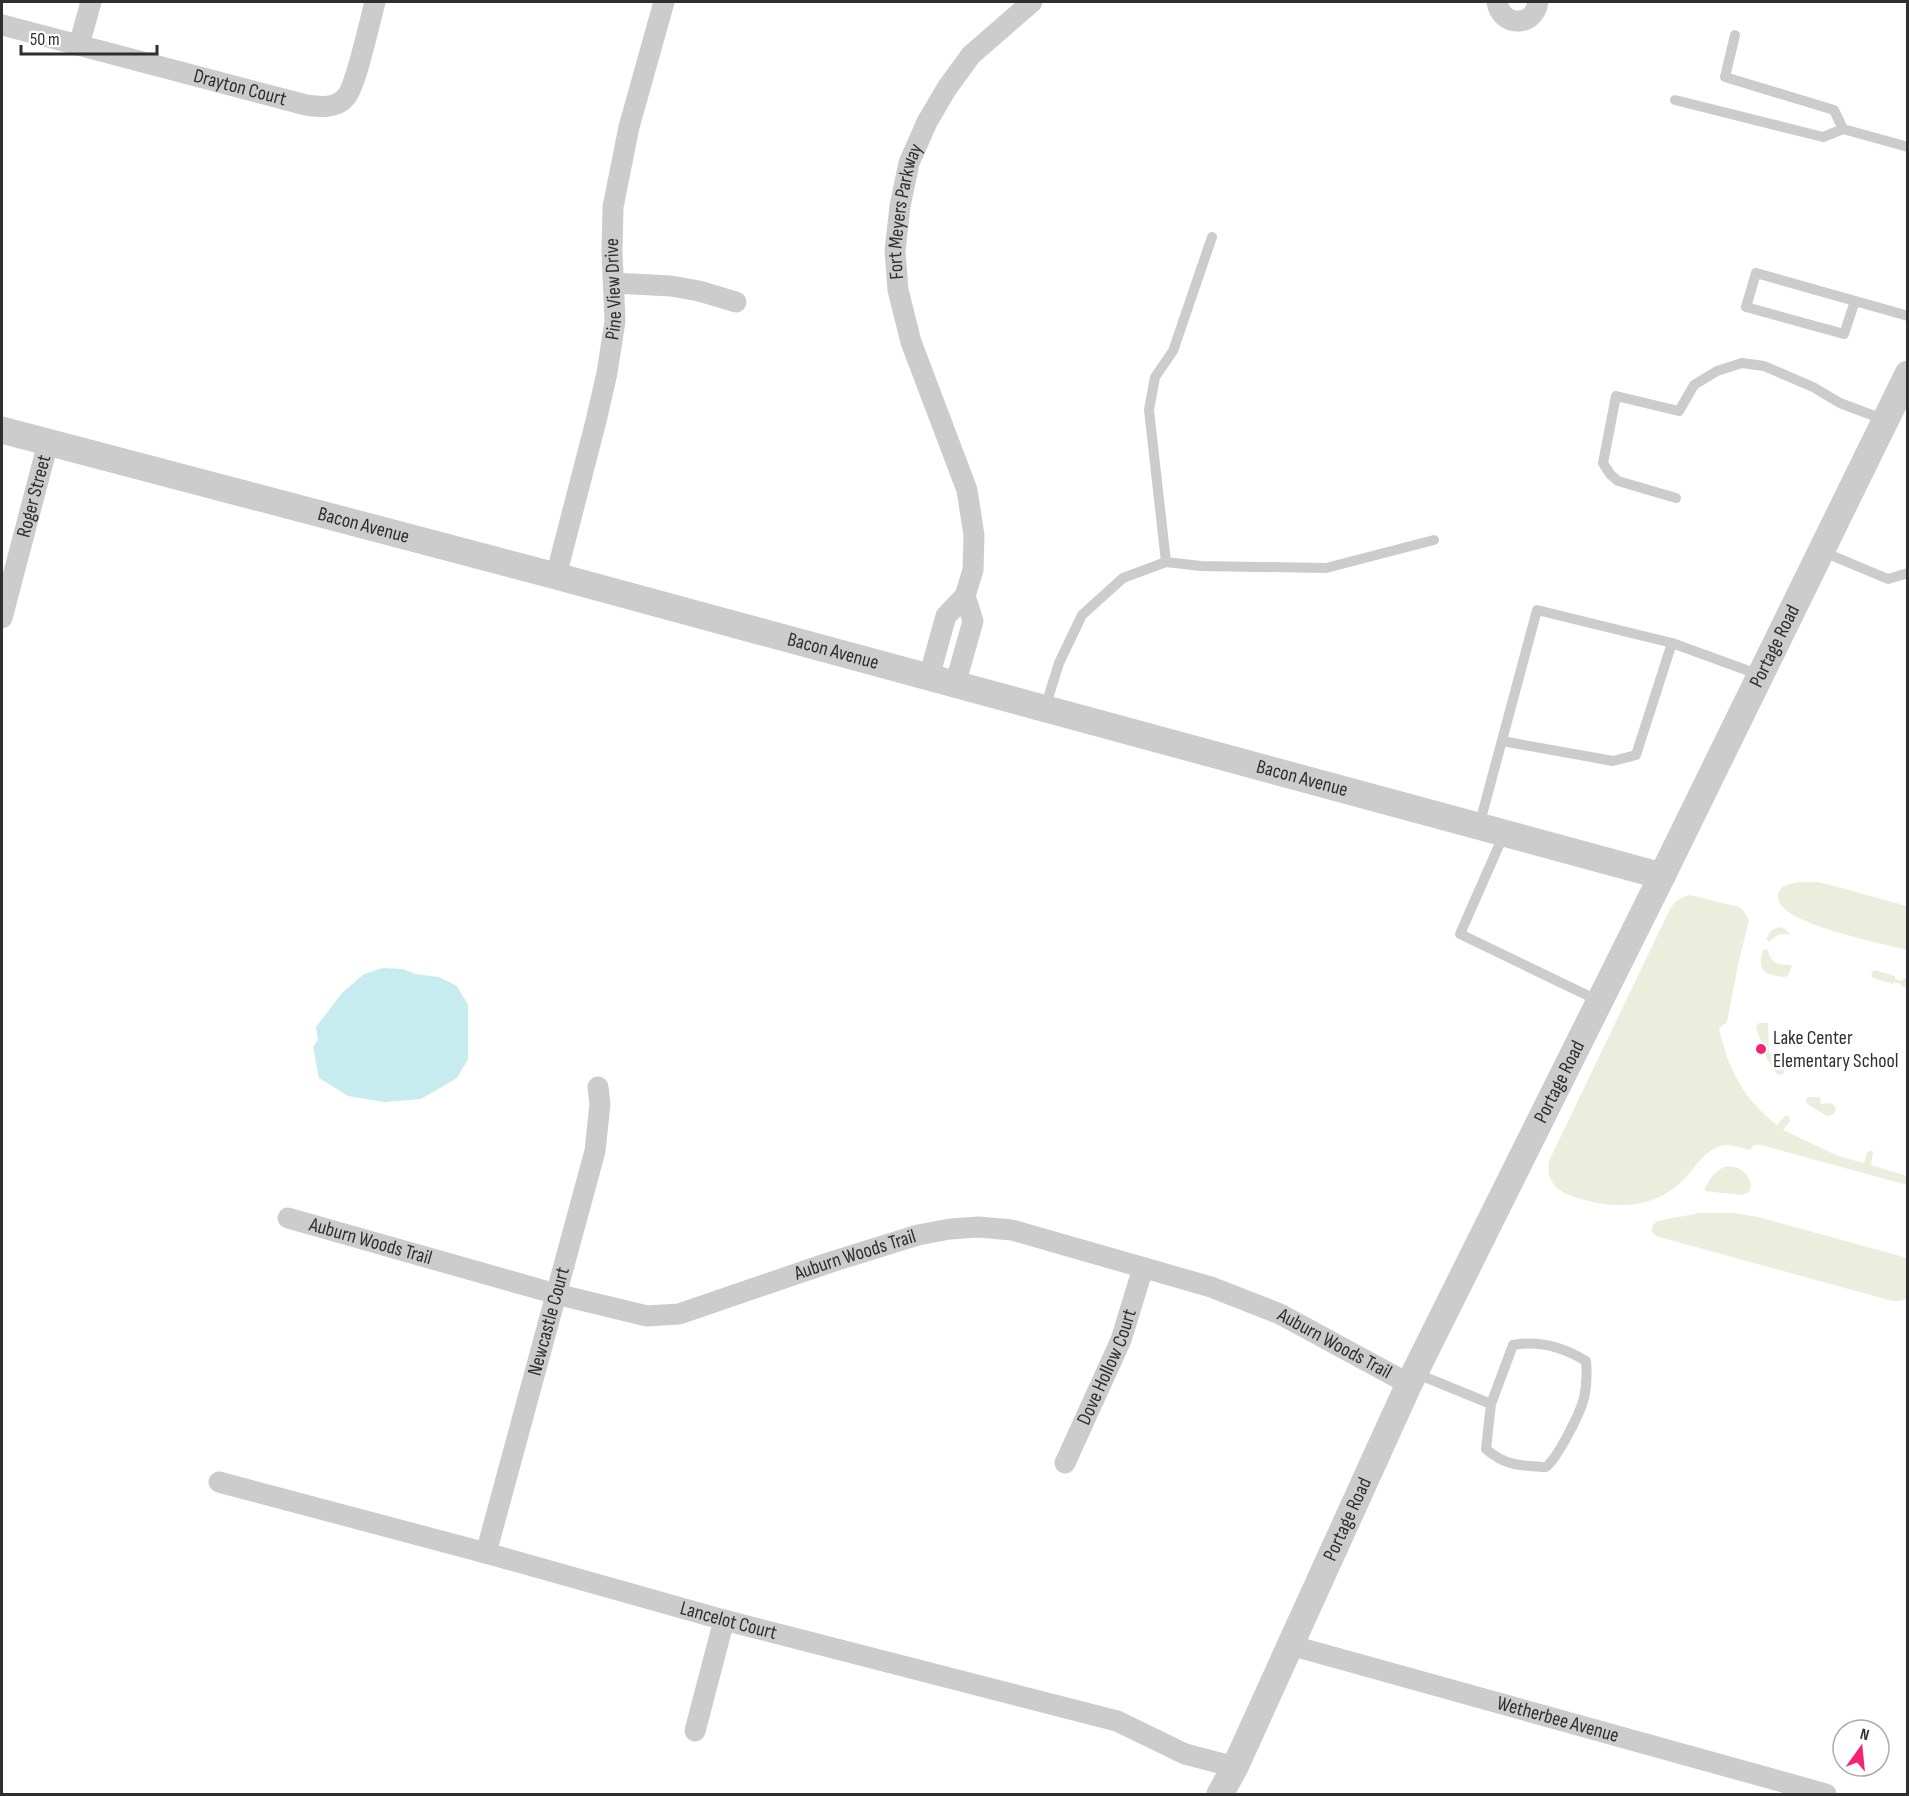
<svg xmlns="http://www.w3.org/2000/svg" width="1909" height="1796" font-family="'Sofia Sans Condensed',sans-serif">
	<rect width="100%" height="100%" fill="#fff"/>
	<path fill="#ebeedc" d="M1801 882H1819L1907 906V950C1881 943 1794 926 1780 904 1778 901 1778 899 1778 895 1781 884 1791 883 1801 882Z
		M1690 895 1739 907 1743 910 1749 920 1738 965 1727 1022 1719 1028C1728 1069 1744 1100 1777 1125L1785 1116H1789L1790 1121 1783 1130 1838 1156 1864 1163 1867 1153 1871 1150 1873 1152 1871 1165 1907 1176V1185L1761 1145H1754L1749 1150C1738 1147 1727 1143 1717 1147 1703 1153 1694 1169 1684 1179 1652 1212 1607 1210 1567 1194 1553 1188 1546 1176 1549 1161L1669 911C1674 902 1680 897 1690 895Z
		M1779 927 1785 929 1791 935C1783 933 1775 934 1770 942L1766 939 1772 930Z
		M1768 949C1770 964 1779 965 1792 965L1788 976C1782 978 1778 976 1772 975 1758 971 1760 961 1763 950Z
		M1875 970 1895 976V979L1902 981 1904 978 1907 979V988L1901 986V984L1894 982 1893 984 1873 978 1871 973Z
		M1759 1023H1768L1769 1053H1781L1784 1055V1072L1782 1075 1777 1074 1767 1059 1756 1027Z
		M1808 1097H1820L1821 1104 1832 1103 1836 1108 1834 1114 1827 1116 1807 1104 1806 1099Z
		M1728 1166C1741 1167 1749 1174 1751 1186L1749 1192 1742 1195 1705 1191V1188C1711 1177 1716 1169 1728 1166Z
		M1700 1213H1734L1758 1217 1907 1258V1299L1898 1301H1892L1667 1239 1656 1236 1652 1232V1226L1657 1221Z"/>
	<path fill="#c6ecef" d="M383 968 403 969 415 974 439 977 457 986 468 1005V1059L457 1078 421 1099 384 1102 348 1096 319 1078 313 1047 318 1040 316 1027 342 993 364 974Z"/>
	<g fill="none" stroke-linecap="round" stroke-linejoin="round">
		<path stroke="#ccc" stroke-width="10" d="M1735 35 1725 77 1834 110 1843 129
			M1675 100 1823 137 1843 129 1908 147
			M1855 301 1844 334 1746 307 1756 273 1908 316
			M1676 498 1618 481 1610 474 1603 463 1616 396 1679 411 1694 385 1717 371 1742 363 1764 366 1813 387 1840 403 1885 420
			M1821 551 1888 579 1908 573
			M1166 562 1149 410 1155 377 1173 351 1212 237
			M1045 708 1059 663 1082 615 1123 578 1166 562 1201 566 1326 568 1434 540
			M1502 741 1613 761 1636 755 1672 643
			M1479 826 1537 610 1672 643 1760 675
			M1504 834 1460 934 1599 1001
			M1415 1373 1491 1404 1486 1449C1505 1466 1522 1466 1546 1467 1558 1457 1580 1414 1584 1398 1587 1385 1587 1373 1586 1361 1563 1347 1540 1340 1513 1345L1491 1404"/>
		<g stroke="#ccc" stroke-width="21">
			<path d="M1497 2C1501 27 1534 28 1538 2"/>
			<path id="s1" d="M2 25 306 105C320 107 336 109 346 97 356 86 370 20 375 2"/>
			<path d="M79 45 91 2"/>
			<path d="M614 283 671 286 699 291 736 302"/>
			<path id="s2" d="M556 576 596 421 607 373 615 321 612 251 613 207 629 127 664 2"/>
			<path id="s3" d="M2 618 48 443"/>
			<path id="s4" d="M929 677 946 616 965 596 973 570 974 535 967 490 911 342 898 290 895 251 900 206 909 163 927 122 947 88 971 55 1032 2"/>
			<path d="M955 685 973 621 965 596"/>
			<path id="s5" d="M288 1218 556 1294 647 1316 679 1314 831 1262 918 1235 950 1229 979 1227 1012 1230 1211 1287 1280 1314 1409 1384"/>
			<path id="s6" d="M1065 1463 1121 1340 1143 1268"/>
			<path id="s7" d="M219 1482 486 1553 724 1620 1117 1721 1185 1754 1235 1767"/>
			<path id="s8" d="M486 1553 595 1151 600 1104 598 1087"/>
			<path id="s9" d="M1290 1645 1826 1794"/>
			<path d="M695 1731 724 1620"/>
		</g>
		<g stroke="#ccc" stroke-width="27">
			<path id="s10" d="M2 430 556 576 1662 876"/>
			<path id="s11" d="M1220 1794 1235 1767 1409 1384 1662 876 1908 374"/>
		</g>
	</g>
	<circle fill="#f52273" stroke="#fff" stroke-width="2" cx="1761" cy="1049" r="6"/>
	<g text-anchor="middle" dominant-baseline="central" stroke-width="6" stroke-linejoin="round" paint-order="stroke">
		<g font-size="20" fill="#2f2f2f" stroke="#fff">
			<text stroke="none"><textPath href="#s1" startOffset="246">Drayton Court</textPath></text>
			<text stroke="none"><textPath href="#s4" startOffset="490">Fort Meyers Parkway</textPath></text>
			<text stroke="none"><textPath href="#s2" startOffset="294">Pine View Drive</textPath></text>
			<text stroke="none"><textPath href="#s3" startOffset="126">Roger Street</textPath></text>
			<text stroke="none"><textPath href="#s10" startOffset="374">Bacon Avenue</textPath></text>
			<text stroke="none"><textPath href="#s11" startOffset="1275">Portage Road</textPath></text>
			<text stroke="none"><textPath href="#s10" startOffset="860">Bacon Avenue</textPath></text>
			<text stroke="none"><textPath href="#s10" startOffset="1346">Bacon Avenue</textPath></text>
			<text stroke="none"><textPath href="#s11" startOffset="789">Portage Road</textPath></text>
			<text stroke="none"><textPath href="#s5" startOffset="86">Auburn Woods Trail</textPath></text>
			<text stroke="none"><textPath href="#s5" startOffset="590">Auburn Woods Trail</textPath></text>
			<text stroke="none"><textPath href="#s8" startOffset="240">Newcastle Court</textPath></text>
			<text stroke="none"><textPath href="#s5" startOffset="1094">Auburn Woods Trail</textPath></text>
			<text stroke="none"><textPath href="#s6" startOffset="105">Dove Hollow Court</textPath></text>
			<text stroke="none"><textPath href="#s11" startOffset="303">Portage Road</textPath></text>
			<text stroke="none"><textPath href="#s7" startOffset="528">Lancelot Court</textPath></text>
			<text stroke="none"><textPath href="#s9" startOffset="278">Wetherbee Avenue</textPath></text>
		</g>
		<g font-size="20" fill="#2f2f2f" stroke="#fff" text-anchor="start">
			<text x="1773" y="1038">Lake Center<tspan x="1773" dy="23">Elementary School</tspan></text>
		</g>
	</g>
	<rect width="1909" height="1796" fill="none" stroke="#2f2f2f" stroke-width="6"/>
	<g transform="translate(1861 1748) rotate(15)"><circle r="28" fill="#ffffff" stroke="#acacac" stroke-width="1.5"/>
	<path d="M0-4.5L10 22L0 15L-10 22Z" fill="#f52273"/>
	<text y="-9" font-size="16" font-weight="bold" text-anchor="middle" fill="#2f2f2f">N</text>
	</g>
	<path d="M21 45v9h136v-9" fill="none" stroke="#2f2f2f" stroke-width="3"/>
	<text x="30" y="45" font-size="18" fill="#2f2f2f" stroke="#ffffff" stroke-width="4.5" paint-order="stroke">50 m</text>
</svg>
